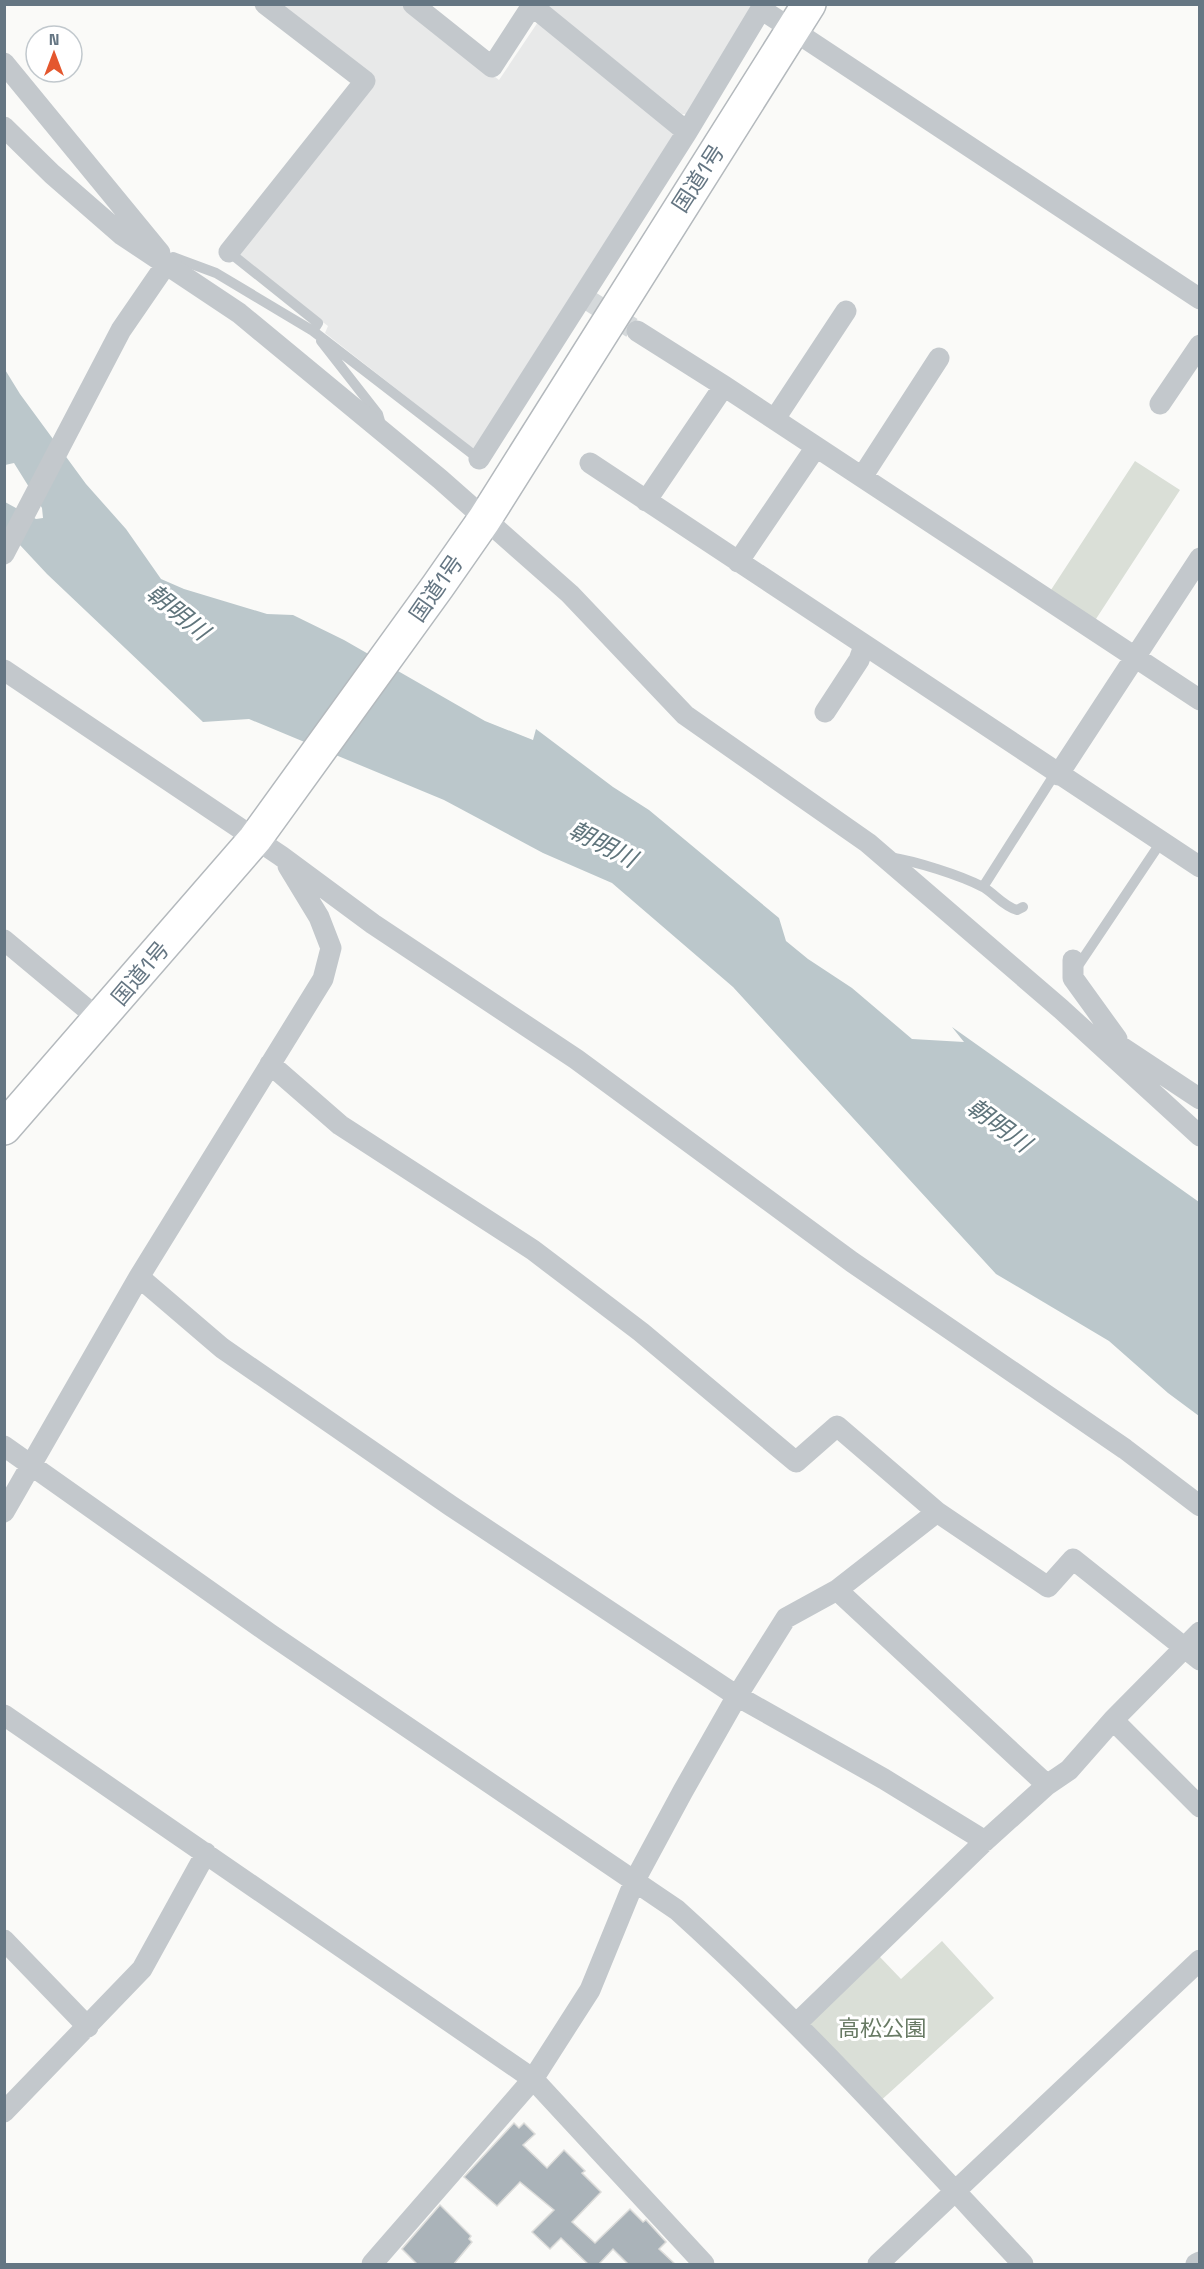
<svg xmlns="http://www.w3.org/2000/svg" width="1204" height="2269" font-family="'Space Grotesk','Noto Sans JP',sans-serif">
	<rect width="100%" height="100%" fill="#fafaf8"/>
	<path fill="#e8e9e9" d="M276 5H405L499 80 538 22 676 131 477 452 325 333 328 326 235 255 372 80Z
		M546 5H755L687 114H682Z"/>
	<path fill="#dadfd7" d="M1135 461 1180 490 1094 622 1049 593Z
		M942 1941 994 1998 877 2104 805 2024 879 1956 901 1979Z"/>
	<path fill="#bbc7cb" d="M4 368 20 394 86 484 126 529 161 579 184 589 267 614 293 615 344 640 485 721 533 740 536 729 613 787 649 810 779 918 786 941 808 959 852 988 912 1039 964 1042 952 1027 1199 1202V1416L1168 1393 1109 1341 996 1274 733 987 612 883 543 853 444 800 249 719 203 722 47 574 5 529V502L36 519 43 518 42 508 14 463 5 465Z"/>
	<path fill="#aab3b9" stroke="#dcdcda" stroke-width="1.5" d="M514 2123 519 2128 524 2123 535 2134 523 2145 547 2168 564 2150 585 2171 582 2173 601 2192 572 2222 595 2243 630 2209 643 2222 646 2220 666 2242 659 2249 676 2265H629L613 2249 598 2265H589L561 2238 550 2249 532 2232 554 2210 520 2182 497 2206 464 2177Z
		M440 2205 471 2236 469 2239 472 2242 453 2265H418L402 2249Z"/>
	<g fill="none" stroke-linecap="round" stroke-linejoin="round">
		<path stroke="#d5d9db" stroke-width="21" stroke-dasharray="21 10" stroke-linecap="butt" d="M588 300 637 331"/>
		<defs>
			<path id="highway" d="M4 1128 255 839 438 586 484 520 809 4"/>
		</defs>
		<use href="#highway" stroke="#b4b9bd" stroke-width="36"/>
		<path stroke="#c3c8cc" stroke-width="10" d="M167 263 173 257 216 273 313 331 318 323 229 252
			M313 331 479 459
			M321 341 378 414 382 428
			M889 857C915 861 960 875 983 887 995 894 1003 906 1017 910L1023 907
			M983 887 1051 780 1058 775
			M1080 963 1161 842"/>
		<path stroke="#c3c8cc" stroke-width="21" d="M413 4 492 67 531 7
			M530 4 687 132 761 9 1200 299
			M4 63 160 253
			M4 127 52 174 122 235 239 313 440 479 570 594 685 715 868 843 1061 1009 1200 1136
			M229 252 365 81 265 4
			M637 331 724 386 1200 700
			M1160 404 1200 345
			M777 421 780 411 846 311
			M479 459 687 132
			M590 463 1200 867
			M862 477 939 358
			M646 501 724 386
			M4 554 121 330 167 263
			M738 562 816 447
			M4 670 281 856 373 924 576 1059 852 1262 1125 1449 1200 1506
			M825 712 859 660 864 646
			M1058 775 1200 558
			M4 940 100 1020
			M1073 960V978L1117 1039V1044
			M1105 1049 1117 1044 1200 1099
			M270 1064 340 1125 533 1250 641 1332 796 1462 837 1426 937 1512 1048 1587 1073 1559 1200 1660
			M139 1277 222 1348 451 1506 737 1696 884 1779 985 1841
			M4 1446 270 1634 677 1910C800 2021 911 2144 1023 2264
			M4 1512 139 1277 323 979 331 948 319 917 288 866
			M837 1590 1047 1785
			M4 1715 533 2079 704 2264
			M1113 1720 1200 1632
			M4 1940 88 2027
			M796 2024 985 1841 1047 1785 1069 1770 1113 1720 1200 1807
			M4 2112 142 1969 206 1853
			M372 2264 533 2079 590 1990 635 1880 683 1791 737 1696 786 1618 837 1590 937 1512
			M878 2264 1200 1960
			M1196 2264 1200 2262"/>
		<use href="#highway" stroke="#fff" stroke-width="33"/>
	</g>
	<g text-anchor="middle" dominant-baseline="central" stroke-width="6" stroke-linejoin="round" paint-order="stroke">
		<g font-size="22" fill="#657683" stroke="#fff">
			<text transform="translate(698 178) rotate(-57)">国道1号</text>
			<text transform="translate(436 588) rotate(-55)">国道1号</text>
			<text transform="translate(140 973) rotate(-50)">国道1号</text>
		</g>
		<g font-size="22" fill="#687a64" stroke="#fff">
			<text x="882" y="2028">高松公園</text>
		</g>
		<g font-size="24" font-style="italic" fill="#60757c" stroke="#fff">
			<text transform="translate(178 612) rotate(39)">朝明川</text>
			<text transform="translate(603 844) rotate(27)">朝明川</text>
			<text transform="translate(999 1125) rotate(36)">朝明川</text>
		</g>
	</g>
	<rect width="1204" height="2269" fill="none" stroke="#657683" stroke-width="12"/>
	<g transform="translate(54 54)"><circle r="28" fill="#ffffff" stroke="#c1c8cd" stroke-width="1.5"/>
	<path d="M0-4.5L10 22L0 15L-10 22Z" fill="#e4572e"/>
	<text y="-9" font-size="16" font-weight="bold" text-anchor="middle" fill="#657683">N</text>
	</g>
</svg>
